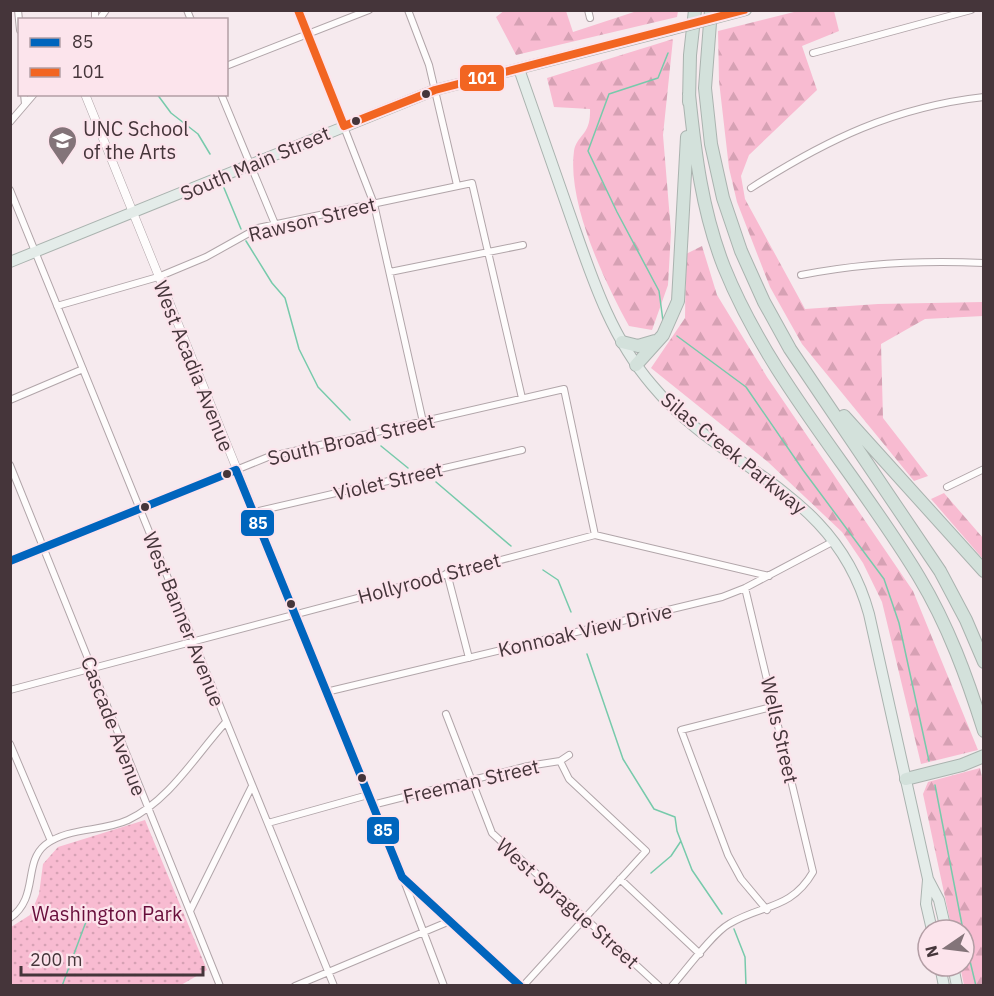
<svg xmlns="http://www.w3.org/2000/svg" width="994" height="996" font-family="'IBM Plex Sans',sans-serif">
	<defs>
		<pattern id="forest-firs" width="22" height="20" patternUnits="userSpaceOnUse" patternTransform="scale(1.5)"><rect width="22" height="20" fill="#f8bbd1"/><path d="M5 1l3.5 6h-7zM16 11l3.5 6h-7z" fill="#d6a1b4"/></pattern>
		<pattern id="park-dots" width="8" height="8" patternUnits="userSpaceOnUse" patternTransform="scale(1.5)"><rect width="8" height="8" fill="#f8bbd1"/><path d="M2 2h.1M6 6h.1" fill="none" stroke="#d6a1b4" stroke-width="1.8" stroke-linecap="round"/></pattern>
	</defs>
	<rect width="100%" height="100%" fill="#f6eaee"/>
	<path fill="url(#forest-firs)" d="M505 10 566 11 573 32 637 11H678L677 17 516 55 496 17Z
		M798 11H834L839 31 802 46 817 90 749 155 741 176 745 199 805 309 878 304 983 302V316L925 319 881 344 883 418 928 476 914 481 802 344 770 287 737 202 729 168 719 81 718 31Z
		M673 39 663 135 671 232 668 285 652 330 629 326C604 281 567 202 574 151 577 134 591 136 590 109L554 107 547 78Z
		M702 246 717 295 767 377 913 591 978 750 921 764 882 602 863 563 842 532 768 462 651 368 685 318 686 254Z
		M944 493 983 538V559L931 499Z
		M980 768 984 787 983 985H964L960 966H964V930H952L923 794 928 782Z"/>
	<path fill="url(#park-dots)" d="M145 820 207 970 181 985H11V927L30 915 39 894 43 864 58 847Z"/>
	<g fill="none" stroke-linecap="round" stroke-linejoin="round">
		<path stroke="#77caab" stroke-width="1.5" d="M157 94 171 113 198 134 210 154
			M224 188 241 229
			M246 241 272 283 285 298 299 349 318 387 350 420
			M663 321 659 291 617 212 588 151 609 94 658 78 668 53
			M677 336 746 387 803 470 884 579 899 623 929 761
			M381 446 408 468
			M436 482 511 546
			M543 570 558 580 571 612
			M587 654 623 759 654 809 675 817 677 831 692 870 722 914
			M935 785 963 930
			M651 873 671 856 681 841
			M734 929 745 957 746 986
			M964 936 976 986
			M62 986 90 911"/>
		<defs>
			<path id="minor" d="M18 10 20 30
				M95 10V20
				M187 10 191 20
				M408 10 429 65 457 185
				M588 10 590 18
				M99 20 106 10
				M813 53 971 10
				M226 66 369 10
				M24 94 25 104
				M221 94 275 224
				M10 122 34 94
				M344 127 374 204 423 422
				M751 188C826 140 894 107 984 97
				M10 190 334 986
				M390 272 523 245
				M801 275C862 263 922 260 984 263
				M57 306 158 277 206 257 258 228 472 183 522 398
				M10 400 83 369
				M10 465 220 986
				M236 470 268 457 564 389 595 535
				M947 487 984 469
				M254 512 522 450
				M447 573 469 658
				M10 690 595 535 769 576
				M326 692 722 597 745 588 834 541
				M446 714 492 833 659 986
				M10 744 51 841
				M372 805 528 766 560 761 569 755
				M268 823 368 795
				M403 878 444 986
				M620 879 700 954
				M767 910 741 879 728 855 681 730 775 706
				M190 911 252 786
				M10 918C39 898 23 863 45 845 68 827 102 832 128 820 169 801 196 755 225 723
				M295 986 450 921
				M523 986 646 851 569 779 560 761
				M672 986C686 970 713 933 729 924 762 904 791 910 813 872L745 588"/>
			<path id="tertiary" d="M85 94 402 877 521 986
				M10 561 236 470"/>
			<path id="secondary" d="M298 10 344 126"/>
			<path id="primary" d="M727 15 746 10
				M519 69C536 118 553 166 570 215 591 275 610 336 652 385 724 472 835 489 869 614L928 879 939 900 946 930
				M10 262 435 90 670 30
				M928 880 926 904 932 930
				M940 966 944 986
				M953 966 957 986"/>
			<path id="motorway" d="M711 10 705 88 711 144 723 198 741 251 764 302 790 349 940 571 966 620 984 662
				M689 94C695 153 702 211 724 267 770 381 856 472 919 577 948 625 967 677 984 731
				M689 102 690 55 695 10
				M622 342 638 346 655 341
				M636 365 663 335 678 301 687 137
				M844 416 984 571
				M906 779 962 765 984 756"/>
		</defs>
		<use href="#minor" stroke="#b1a5a9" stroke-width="8"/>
		<use href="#tertiary" stroke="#b1a5a9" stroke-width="9"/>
		<use href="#secondary" stroke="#b1a5a9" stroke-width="10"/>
		<use href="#primary" stroke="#aab3af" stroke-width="12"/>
		<use href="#motorway" stroke="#aab3af" stroke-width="14"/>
		<use href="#minor" stroke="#fefcfc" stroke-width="6"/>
		<use href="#tertiary" stroke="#fefcfc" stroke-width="8"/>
		<use href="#secondary" stroke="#fefcfc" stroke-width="9"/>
		<use href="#primary" stroke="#e4ece9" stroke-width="10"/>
		<use href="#motorway" stroke="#d3e1db" stroke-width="12"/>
		<defs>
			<path id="primary-bridge" d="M670 30 727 15"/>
		</defs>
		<use href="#primary-bridge" stroke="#aab3af" stroke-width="12" stroke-linecap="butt"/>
		<use href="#primary-bridge" stroke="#e4ece9" stroke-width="10"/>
		<defs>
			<path id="bus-1" d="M10 561 236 470 402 877 520 986"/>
			<path id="bus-2" d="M298 10 344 126 435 90 744 10"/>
		</defs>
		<use href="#bus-1" stroke="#fce4ec" stroke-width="12"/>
		<use href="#bus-2" stroke="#fce4ec" stroke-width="12"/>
		<use href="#bus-1" stroke="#0065bd" stroke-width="8"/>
		<use href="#bus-2" stroke="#f26522" stroke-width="8"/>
	</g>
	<defs>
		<symbol id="university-pin" viewBox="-11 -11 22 30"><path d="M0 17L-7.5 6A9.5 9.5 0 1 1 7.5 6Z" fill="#837479" stroke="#fce4ec"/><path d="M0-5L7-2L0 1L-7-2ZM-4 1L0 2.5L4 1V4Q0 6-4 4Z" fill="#fff"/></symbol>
	</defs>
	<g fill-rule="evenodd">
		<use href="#university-pin" x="46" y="124" width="33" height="45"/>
	</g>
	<g fill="#45353a" stroke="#fce4ec" stroke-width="2">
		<circle cx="426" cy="94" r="5"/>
		<circle cx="356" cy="121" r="5"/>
		<circle cx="227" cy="474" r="5"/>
		<circle cx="145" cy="507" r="5"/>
		<circle cx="291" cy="604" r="5"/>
		<circle cx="362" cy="778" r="5"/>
	</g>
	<g text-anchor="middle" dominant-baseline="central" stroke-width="4.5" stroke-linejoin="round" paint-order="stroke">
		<g font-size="20" fill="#45353a" stroke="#fce4ec" text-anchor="start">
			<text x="83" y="128">UNC School<tspan x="83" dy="23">of the Arts</tspan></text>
		</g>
		<g font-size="20" fill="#45353a" stroke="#fce4ec">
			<text transform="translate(255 163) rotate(-23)">South Main Street</text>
			<text transform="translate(312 219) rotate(-14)">Rawson Street</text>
			<text transform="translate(194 366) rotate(68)">West Acadia Avenue</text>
			<text transform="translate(351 439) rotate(-13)">South Broad Street</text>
			<text transform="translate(734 453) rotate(39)">Silas Creek Parkway</text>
			<text transform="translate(388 481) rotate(-13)">Violet Street</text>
			<text transform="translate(429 578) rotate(-15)">Hollyrood Street</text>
			<text transform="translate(184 619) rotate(68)">West Banner Avenue</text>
			<text transform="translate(585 630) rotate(-13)">Konnoak View Drive</text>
			<text transform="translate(114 726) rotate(69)">Cascade Avenue</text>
			<text transform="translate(780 730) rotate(77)">Wells Street</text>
			<text transform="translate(471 781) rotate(-13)">Freeman Street</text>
			<text transform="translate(568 903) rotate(42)">West Sprague Street</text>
		</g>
		<g font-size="20" fill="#680e3b" stroke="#fce4ec">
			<text x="107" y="913">Washington Park</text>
		</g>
	</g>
	<g stroke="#fce4ec" stroke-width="2">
		<rect x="459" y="64" width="46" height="28" rx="6" fill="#f26522"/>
		<rect x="240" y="509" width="35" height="28" rx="6" fill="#0065bd"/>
		<rect x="366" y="816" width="34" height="29" rx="6" fill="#0065bd"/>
	</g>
	<g font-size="16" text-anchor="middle" font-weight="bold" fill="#fff">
		<text x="482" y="84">101</text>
		<text x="258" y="529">85</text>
		<text x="383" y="836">85</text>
	</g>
	<rect width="994" height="996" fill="none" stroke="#45353a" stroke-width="24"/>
	<rect x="18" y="18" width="210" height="78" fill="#fce4ec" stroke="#b39ea5" stroke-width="1.5"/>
	<rect x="30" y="38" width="30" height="9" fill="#0065bd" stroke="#b39ea5" stroke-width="1.5"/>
	<text x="72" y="48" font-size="18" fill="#45353a">85</text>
	<rect x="30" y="68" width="30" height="9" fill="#f26522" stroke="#b39ea5" stroke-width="1.5"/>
	<text x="72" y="78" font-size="18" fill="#45353a">101</text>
	<g transform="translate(946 948) rotate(256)"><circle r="28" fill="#fce4ec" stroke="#b39ea5" stroke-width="1.5"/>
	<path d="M0-4.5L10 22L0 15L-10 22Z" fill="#837479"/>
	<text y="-9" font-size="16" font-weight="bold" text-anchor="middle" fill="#45353a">N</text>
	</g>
	<path d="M21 966v9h182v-9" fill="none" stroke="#45353a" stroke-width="3"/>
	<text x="30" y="966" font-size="18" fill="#45353a" stroke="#fce4ec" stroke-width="4.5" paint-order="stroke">200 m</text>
</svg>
